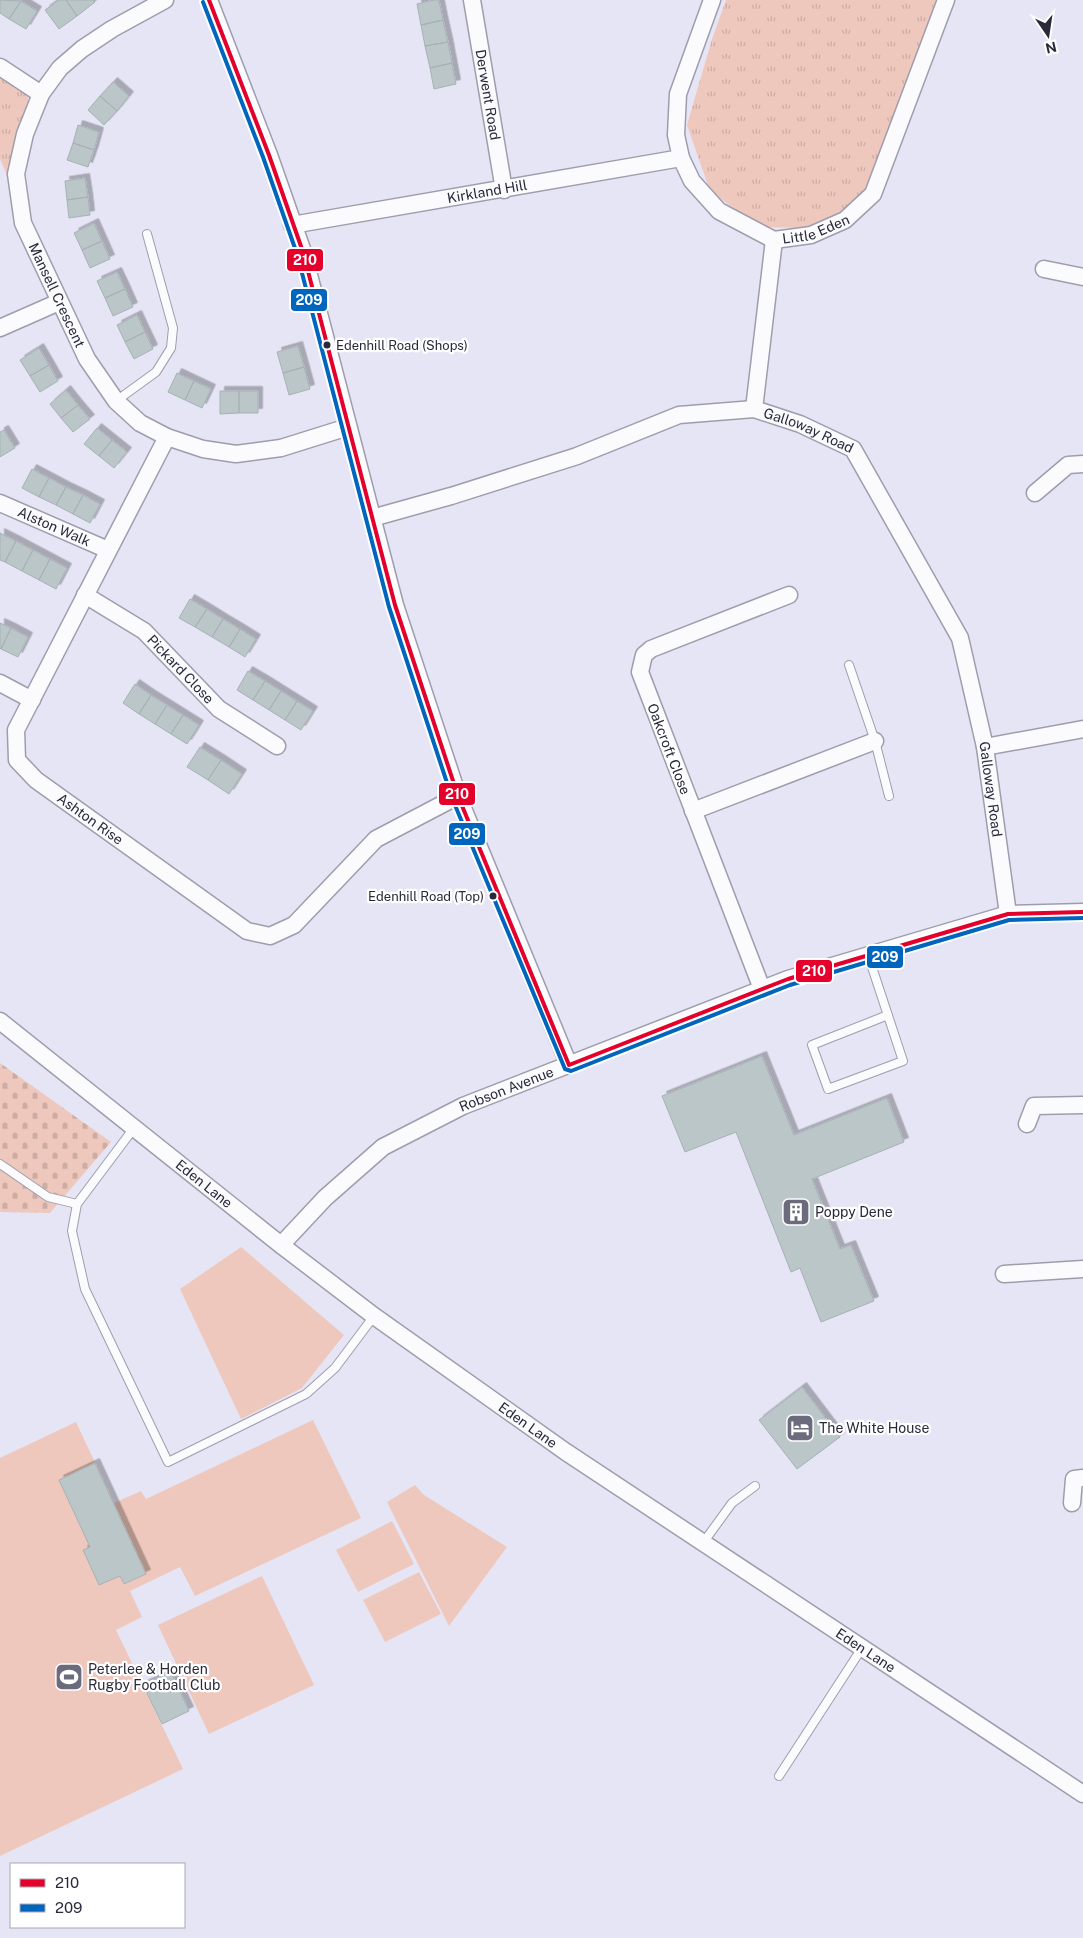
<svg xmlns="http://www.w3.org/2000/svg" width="1083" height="1938" font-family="'Public Sans',sans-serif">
	<defs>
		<pattern id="grass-tufts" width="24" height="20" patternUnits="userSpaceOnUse" patternTransform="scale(1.25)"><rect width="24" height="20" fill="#efc8bd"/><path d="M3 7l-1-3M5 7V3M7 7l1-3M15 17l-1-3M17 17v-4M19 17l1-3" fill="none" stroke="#cdaca3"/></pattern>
		<pattern id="cemetery-stones" width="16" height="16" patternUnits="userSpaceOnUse" patternTransform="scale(1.25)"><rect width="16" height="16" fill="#efc8bd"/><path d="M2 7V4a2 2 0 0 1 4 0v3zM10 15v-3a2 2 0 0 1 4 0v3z" fill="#cdaca3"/></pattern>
		<filter id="shadow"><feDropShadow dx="4.5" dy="-4.5" stdDeviation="0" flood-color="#0004"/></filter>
	</defs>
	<rect width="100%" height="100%" fill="#e5e5f6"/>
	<path fill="url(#grass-tufts)" d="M726 0H940L885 145 864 193 838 214 810 228 760 227 710 191 687 125 712 39Z
		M0 76 28 92V104L9 180 0 159Z"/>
	<path fill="url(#cemetery-stones)" d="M0 1063 111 1142 50 1213 0 1212Z"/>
	<path fill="#efc8bd" d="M241 1247 344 1335 302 1388 241 1419 180 1289Z
		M313 1420 361 1518 195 1596 180 1567 130 1591 142 1617 116 1630 183 1769 0 1856V1458L76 1422 114 1503 141 1491 146 1499Z
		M415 1485 424 1495 507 1547 449 1626 387 1502Z
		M392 1521 414 1564 358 1592 336 1550Z
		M419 1572 441 1614 385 1642 363 1600Z
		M262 1576 314 1685 209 1734 158 1625Z"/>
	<path fill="#bac6c8" stroke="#a7b1b5" filter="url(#shadow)" d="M0 0 21 1 9 19 0 13Z
		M59 0H66L77 16 59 29 45 10Z
		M66 0H93L95 2 77 16Z
		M434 0H439L443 20 421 25 417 4Z
		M21 1 37 11 26 29 9 19Z
		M443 20 448 42 425 46 421 25Z
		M448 42 452 63 430 68 425 46Z
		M452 63 456 84 434 89 430 68Z
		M113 82 129 96 117 111 100 96Z
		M100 96 117 111 104 125 88 110Z
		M78 125 99 132 94 150 73 143Z
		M73 143 94 150 88 167 67 160Z
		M85 178 88 197 67 200 65 181Z
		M88 197 90 215 69 218 67 200Z
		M94 223 102 241 82 250 74 233Z
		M102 241 110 259 90 268 82 250Z
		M117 272 125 289 105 298 97 281Z
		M125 289 133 307 113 316 105 298Z
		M137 315 145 332 125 342 117 325Z
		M145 332 153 349 134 359 125 342Z
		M298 346 304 367 283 373 277 352Z
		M39 348 49 365 30 376 20 360Z
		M49 365 58 381 40 392 30 376Z
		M304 367 310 389 289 395 283 373Z
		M177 373 194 381 185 400 168 392Z
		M194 381 211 389 202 408 185 400Z
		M66 390 78 405 61 418 50 404Z
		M220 391H239V413L220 414Z
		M239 391H258V413H239Z
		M78 405 90 419 73 432 61 418Z
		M97 428 112 440 99 456 84 444Z
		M4 430 15 448 0 457V432Z
		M112 440 127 452 114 468 99 456Z
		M32 469 49 478 39 497 22 488Z
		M49 478 66 487 56 505 39 497Z
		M66 487 83 495 73 514 56 505Z
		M83 495 100 504 90 523 73 514Z
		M0 533 16 541 5 562 0 560Z
		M16 541 33 550 22 571 5 562Z
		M33 550 50 559 39 580 22 571Z
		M50 559 67 568 56 589 39 580Z
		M190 599 207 609 195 627 179 618Z
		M207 609 223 619 212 637 195 627Z
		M223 619 240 629 229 647 212 637Z
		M0 623 11 628 1 649 0 648Z
		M11 628 28 637 18 657 1 649Z
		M240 629 256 639 245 657 229 647Z
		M248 671 265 681 253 700 237 690Z
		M265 681 281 691 269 710 253 700Z
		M135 684 151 695 139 714 123 703Z
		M281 691 297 701 285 720 269 710Z
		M151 695 167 705 155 724 139 714Z
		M297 701 313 711 301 730 285 720Z
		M167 705 183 715 171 734 155 724Z
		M183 715 199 725 187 744 171 734Z
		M200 747 221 760 208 780 187 767Z
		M221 760 242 774 229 794 208 780Z
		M762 1056 794 1135 887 1098 904 1142 812 1179 840 1249 851 1245 874 1301 821 1322 800 1268 791 1272 736 1132 685 1152 662 1096Z
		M802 1387 840 1437 797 1469 759 1420Z
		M95 1463 146 1574 124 1584 120 1576 99 1585 83 1550 90 1547 59 1480Z
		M171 1672 189 1711 162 1724 143 1685Z"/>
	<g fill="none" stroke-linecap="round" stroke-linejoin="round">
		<defs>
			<path id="lane" d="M116 401 156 372 171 348 173 328 147 234
				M849 665 875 741 889 796
				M868 955 903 1061 828 1089 812 1045 888 1015
				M134 1128 77 1204 72 1231 85 1289 168 1462 306 1394 335 1368 374 1316
				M0 1164 48 1197 77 1204
				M703 1543 732 1503 755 1486
				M779 1776 862 1648"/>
			<g id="street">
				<path id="s1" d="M165 0 112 29 82 49 60 68 41 94 25 134 16 174 23 223 87 359 116 401 140 423 167 437 203 449 236 454 281 448 348 427"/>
				<path d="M209 0 269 155 303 252 395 605 458 796 569 1065"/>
				<path id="s2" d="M472 0 504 190"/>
				<path id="s3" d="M712 0 678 94 676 135 681 158 692 181 719 211 774 240 811 235 845 220 873 194 946 0"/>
				<path d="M0 67 41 94"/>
				<path id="s4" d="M292 225 681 158"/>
				<path d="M1044 269 1083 277"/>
				<path d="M0 328 59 302"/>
				<path d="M754 409 774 240"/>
				<path id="s5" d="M167 437 16 730 17 760 36 780 247 931 270 936 294 925 376 839 458 796"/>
				<path d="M1035 493 1068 465 1083 464"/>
				<path id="s6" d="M0 503 108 550"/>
				<path id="s7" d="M372 518 451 496 577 456 679 415 754 409 800 424 853 449 960 638 985 747 1008 914"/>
				<path id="s8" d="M85 595 144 631 219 709 277 746"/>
				<path d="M0 683 32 700"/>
				<path d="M985 747 1083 729"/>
				<path d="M693 811 875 741"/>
				<path d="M762 989 640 672 644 655 651 649 789 595"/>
				<path id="s9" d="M0 1021 281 1245 374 1316 566 1452 1083 1794"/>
				<path d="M1027 1124 1034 1106 1083 1105"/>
				<path id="s10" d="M281 1245 325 1198 383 1147 463 1106 788 979 1008 914 1083 912"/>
				<path d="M1004 1274 1083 1269"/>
				<path d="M1072 1503 1074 1479 1083 1478"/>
			</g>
		</defs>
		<use href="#lane" stroke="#9e9dad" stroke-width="10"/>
		<use href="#street" stroke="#9e9dad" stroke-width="19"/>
		<use href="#lane" stroke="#fbfbfe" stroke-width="8"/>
		<use href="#street" stroke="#fbfbfe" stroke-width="16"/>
		<defs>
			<path id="bus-1" d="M209 0 269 155 303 252 395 605 458 796 569 1065 788 979 1008 914 1083 912"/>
			<path id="bus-2" d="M203 2 263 157 297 254 389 607 452 798 565 1069 571 1071 790 985 1009 920 1083 918"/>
		</defs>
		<use href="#bus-1" stroke="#fff" stroke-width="8"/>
		<use href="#bus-2" stroke="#fff" stroke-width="8"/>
		<use href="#bus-1" stroke="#e4002b" stroke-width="4"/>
		<use href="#bus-2" stroke="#0065bd" stroke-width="4"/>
	</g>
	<defs>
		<symbol id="building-square" viewBox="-11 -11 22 22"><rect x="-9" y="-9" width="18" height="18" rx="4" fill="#6b6b7d" stroke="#fff"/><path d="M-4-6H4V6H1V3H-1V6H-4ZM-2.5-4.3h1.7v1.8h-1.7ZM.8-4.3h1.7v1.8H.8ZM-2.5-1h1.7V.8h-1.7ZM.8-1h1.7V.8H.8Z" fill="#fff"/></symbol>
		<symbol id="hotel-square" viewBox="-11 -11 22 22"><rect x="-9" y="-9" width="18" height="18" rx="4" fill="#6b6b7d" stroke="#fff"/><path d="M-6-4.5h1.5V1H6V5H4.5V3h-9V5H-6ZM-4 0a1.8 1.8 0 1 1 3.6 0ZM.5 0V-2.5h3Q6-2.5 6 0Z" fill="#fff"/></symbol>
		<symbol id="stadium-square" viewBox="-11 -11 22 22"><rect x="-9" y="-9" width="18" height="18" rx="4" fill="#6b6b7d" stroke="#fff"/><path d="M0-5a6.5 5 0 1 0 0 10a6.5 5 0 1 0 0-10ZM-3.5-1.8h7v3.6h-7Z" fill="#fff"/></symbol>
	</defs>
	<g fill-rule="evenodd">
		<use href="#building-square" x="780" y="1196" width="32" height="32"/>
		<use href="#hotel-square" x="784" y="1412" width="32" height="32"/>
		<use href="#stadium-square" x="53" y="1661" width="32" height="32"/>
	</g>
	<g fill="#2a293c" stroke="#fff" stroke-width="2">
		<circle cx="327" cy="345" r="4.5"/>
		<circle cx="493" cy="896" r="4.5"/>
	</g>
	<g text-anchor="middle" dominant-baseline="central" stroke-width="4.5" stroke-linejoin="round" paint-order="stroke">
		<g font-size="13" fill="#2a293c" stroke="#fff" text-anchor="start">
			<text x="336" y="345">Edenhill Road (Shops)</text>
			<text x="484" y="896" text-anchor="end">Edenhill Road (Top)</text>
		</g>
		<g font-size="14" fill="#2a293c" stroke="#fff">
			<text stroke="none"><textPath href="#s2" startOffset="96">Derwent Road</textPath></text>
			<text stroke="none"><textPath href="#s4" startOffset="198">Kirkland Hill</textPath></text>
			<text stroke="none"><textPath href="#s3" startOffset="336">Little Eden</textPath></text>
			<text stroke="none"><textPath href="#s1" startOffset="371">Mansell Crescent</textPath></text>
			<text stroke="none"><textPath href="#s7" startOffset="458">Galloway Road</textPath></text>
			<text stroke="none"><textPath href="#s6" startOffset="59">Alston Walk</textPath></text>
			<text stroke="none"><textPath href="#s8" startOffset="122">Pickard Close</textPath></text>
			<text transform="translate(669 749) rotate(69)">Oakcroft Close</text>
			<text stroke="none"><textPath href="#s7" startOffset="878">Galloway Road</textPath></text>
			<text stroke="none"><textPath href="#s5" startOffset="454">Ashton Rise</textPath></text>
			<text stroke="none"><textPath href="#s10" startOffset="278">Robson Avenue</textPath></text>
			<text stroke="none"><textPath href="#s9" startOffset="261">Eden Lane</textPath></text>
			<text stroke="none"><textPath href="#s9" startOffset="665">Eden Lane</textPath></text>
			<text stroke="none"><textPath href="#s9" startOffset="1071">Eden Lane</textPath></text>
		</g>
		<g font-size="14" fill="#2a293c" stroke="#fff" text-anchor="start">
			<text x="815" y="1212">Poppy Dene</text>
			<text x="819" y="1428">The White House</text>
			<text x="88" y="1669">Peterlee &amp; Horden<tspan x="88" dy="16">Rugby Football Club</tspan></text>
		</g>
	</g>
	<g stroke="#fff" stroke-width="2">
		<rect x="286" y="248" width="38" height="24" rx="5" fill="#e4002b"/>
		<rect x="290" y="288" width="38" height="24" rx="5" fill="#0065bd"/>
		<rect x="438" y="782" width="38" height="24" rx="5" fill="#e4002b"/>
		<rect x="448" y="822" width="38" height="24" rx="5" fill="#0065bd"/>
		<rect x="866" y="945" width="38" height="24" rx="5" fill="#0065bd"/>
		<rect x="795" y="959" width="38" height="24" rx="5" fill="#e4002b"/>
	</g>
	<g font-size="14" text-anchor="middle" font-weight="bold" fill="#fff">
		<text x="305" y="265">210</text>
		<text x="309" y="305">209</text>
		<text x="457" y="799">210</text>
		<text x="467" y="839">209</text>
		<text x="885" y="962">209</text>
		<text x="814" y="976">210</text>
	</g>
	<rect x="10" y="1863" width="175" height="65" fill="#ffffff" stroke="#aaa9b1"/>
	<rect x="20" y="1879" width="25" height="8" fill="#e4002b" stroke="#aaa9b1"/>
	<text x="55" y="1888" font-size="15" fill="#2a293c">210</text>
	<rect x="20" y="1904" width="25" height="8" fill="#0065bd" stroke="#aaa9b1"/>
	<text x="55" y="1913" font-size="15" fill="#2a293c">209</text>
	<g transform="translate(1048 35) rotate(167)" stroke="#ffffff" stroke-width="4" paint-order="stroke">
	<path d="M0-4L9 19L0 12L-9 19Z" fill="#2a293c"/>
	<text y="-8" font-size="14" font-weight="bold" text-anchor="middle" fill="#2a293c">N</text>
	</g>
</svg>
